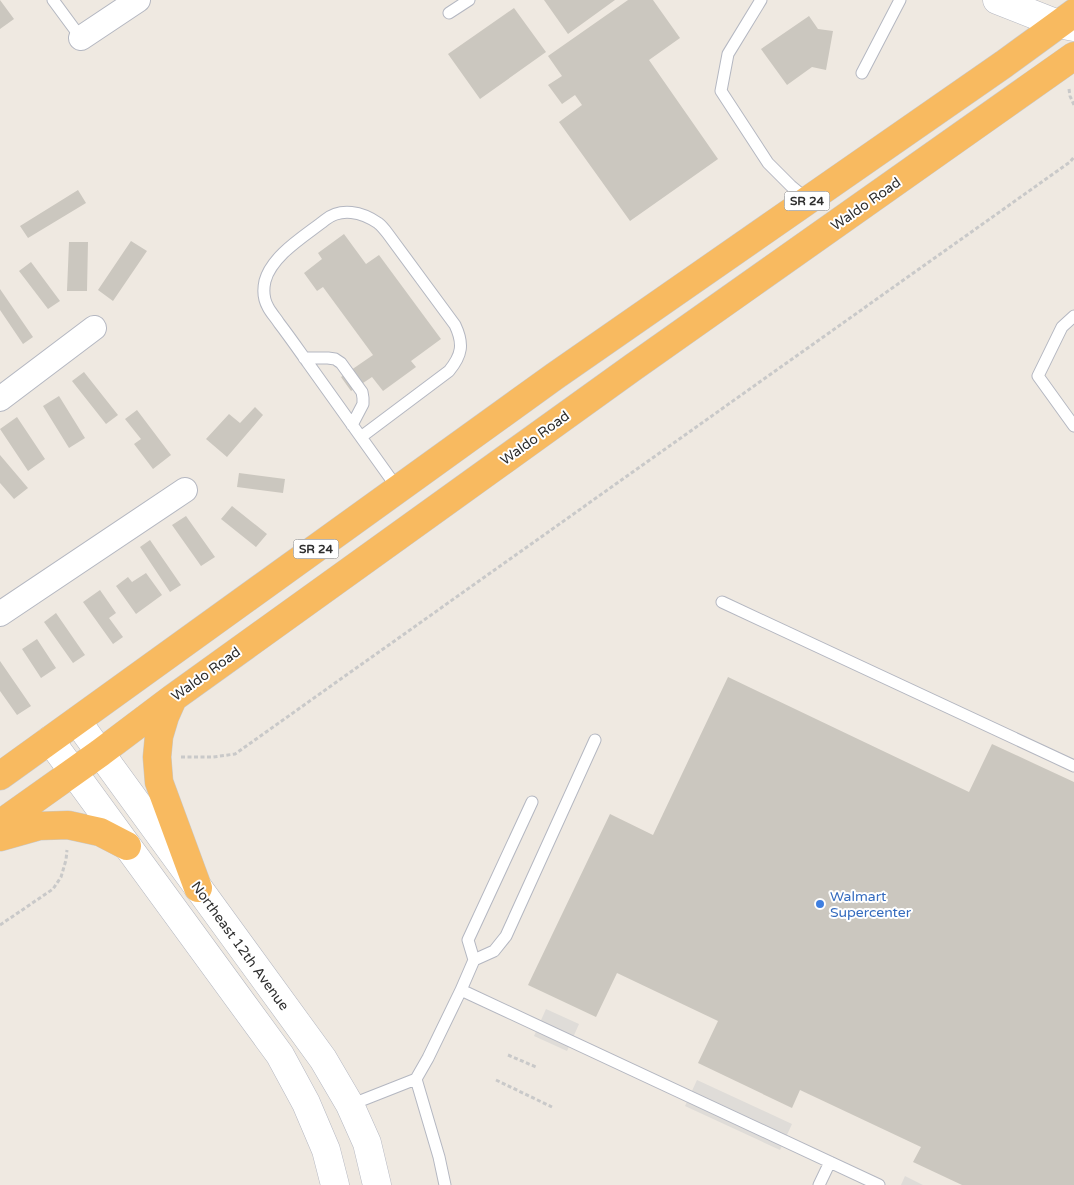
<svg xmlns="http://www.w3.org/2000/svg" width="1074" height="1185" font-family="'Varela Round',sans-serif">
	<rect width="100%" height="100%" fill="#efe9e1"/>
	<path fill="#dfdcd8" d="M546 1009 579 1024 567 1051 534 1036Z
		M697 1080 792 1124 780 1150 685 1106Z
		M905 1176 923 1185H901Z"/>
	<path fill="#cbc7bf" d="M0 0 14 19 0 29Z
		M544 0H615L568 34Z
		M628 0H653L680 38 649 60 718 159 630 221 559 122 582 105 575 95 562 104 548 85 562 76 548 56Z
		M514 8 546 52 480 99 448 54Z
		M809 16 818 29 833 31 826 70 812 67 787 85 761 49Z
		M78 190 86 203 28 238 20 226Z
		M344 234 366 264 379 255 441 339 411 361 416 367 383 391 372 377 351 391 341 377 373 355 323 287 317 291 304 273 322 259 318 253Z
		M131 241 147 251 113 301 98 290Z
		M69 242H88L87 291H67Z
		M31 262 60 301 48 309 19 271Z
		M0 289 33 337 23 344 0 310Z
		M84 372 118 415 106 424 72 381Z
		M59 396 85 438 69 448 43 406Z
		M255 407 263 415 227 457 206 439 229 414 240 423Z
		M137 410 171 455 153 469 134 444 141 439 125 419Z
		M17 417 45 459 28 471 0 429Z
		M0 455 28 488 14 499 0 483Z
		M239 473 285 479 283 493 237 487Z
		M232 506 267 534 256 547 221 519Z
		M186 516 215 557 201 566 172 525Z
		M150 540 181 585 170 592 140 547Z
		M146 573 162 595 136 614 116 586 128 577 132 582Z
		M100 590 116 613 109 618 123 637 113 644 83 602Z
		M56 613 85 655 73 663 44 622Z
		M37 639 56 668 41 678 22 649Z
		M0 661 31 706 17 715 0 691Z
		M728 677 969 792 992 744 1074 782V1185H962L913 1162 921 1147 800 1090 792 1108 698 1063 718 1021 617 973 596 1017 528 985 610 814 653 835Z"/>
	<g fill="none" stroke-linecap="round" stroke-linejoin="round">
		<defs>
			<path id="service" d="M53 0 81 38
				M761 0 728 54 721 91 768 163 791 186 808 200
				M449 13 469 0
				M862 73 900 0
				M1074 316 1062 327 1038 376 1074 426
				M304 358H328L335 359 341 363 362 392 363 398V404L352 425
				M361 437 449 371C462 355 464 344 455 325L388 234C385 230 382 226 378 223 362 212 341 207 325 220 305 236 272 255 265 281 263 290 264 300 268 307 271 313 276 318 279 323 289 336 298 349 308 363 338 405 368 447 398 489
				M722 602 1074 766
				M474 960 494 951 506 936 595 740
				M461 990 474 960 468 940 532 802
				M416 1079 439 1157 445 1185
				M350 1105 416 1079 428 1058 461 990 879 1185
				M819 1185 830 1162"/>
			<path id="minor" d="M81 38 138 0
				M0 399 94 328
				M0 614 185 490"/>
			<path id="tertiary" d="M997 0 1058 24 1074 27
				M77 721 323 1059 350 1105 367 1143 377 1185
				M50 740 280 1055 306 1103 326 1150 335 1185"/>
			<path id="trunk" d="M173 698 165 716 159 736 157 757 159 782 198 888
				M0 776 555 376 1004 64 1074 13
				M0 824 100 753 173 698 632 368 1074 56
				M0 837 39 826 68 825 100 832 127 846"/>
		</defs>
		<use href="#service" stroke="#b4b7c1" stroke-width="13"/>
		<use href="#minor" stroke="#b4b7c1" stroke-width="26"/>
		<use href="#tertiary" stroke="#b4b7c1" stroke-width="29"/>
		<use href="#trunk" stroke="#c9c9c9" stroke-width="29"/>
		<path stroke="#c9c9c9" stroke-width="3" stroke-dasharray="4 2.5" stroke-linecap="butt" d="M1069 89 1070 96 1074 105
			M181 757H213L235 754 1070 162 1074 157
			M0 925 53 889 61 877 66 860 67 850
			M508 1055 536 1067
			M496 1080 552 1107"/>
		<use href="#service" stroke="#fff" stroke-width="11"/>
		<use href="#minor" stroke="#fff" stroke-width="24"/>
		<use href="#tertiary" stroke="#fff" stroke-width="28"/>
		<use href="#trunk" stroke="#f8ba60" stroke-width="28"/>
	</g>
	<circle fill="#3f7fe0" stroke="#fff" stroke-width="2" cx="820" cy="904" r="5"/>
	<g text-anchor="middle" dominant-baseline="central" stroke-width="4" stroke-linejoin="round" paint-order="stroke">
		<g fill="#fff" stroke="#6d6d6d" stroke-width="1">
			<rect x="784.5" y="191.5" width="45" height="19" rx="4"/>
			<rect x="293.5" y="539.5" width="45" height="19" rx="4"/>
		</g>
		<g font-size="12" font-weight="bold" fill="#2e2e2e">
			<text x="807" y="201">SR 24</text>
			<text x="316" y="549">SR 24</text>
		</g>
		<g font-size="14" fill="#2e2e2e" stroke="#fff">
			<text transform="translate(866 204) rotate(-35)">Waldo Road</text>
			<text transform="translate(535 438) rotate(-36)">Waldo Road</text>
			<text transform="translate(206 674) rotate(-36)">Waldo Road</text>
			<text transform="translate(240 946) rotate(54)">Northeast 12th Avenue</text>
		</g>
		<g font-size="14" fill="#366cbe" stroke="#fff" text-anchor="start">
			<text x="830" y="896">Walmart<tspan x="830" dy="16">Supercenter</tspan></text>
		</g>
	</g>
</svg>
